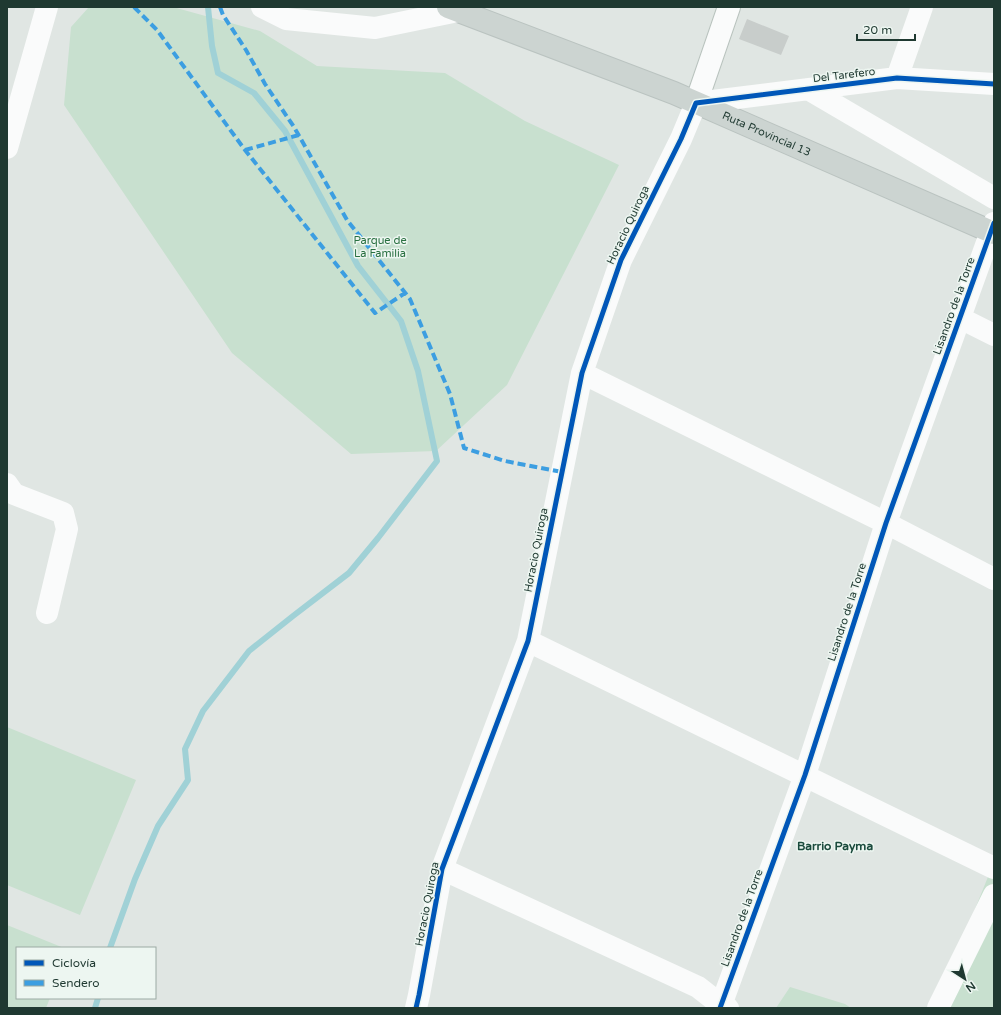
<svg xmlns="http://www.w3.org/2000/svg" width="1001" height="1015" font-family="'Varela Round',sans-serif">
	<rect width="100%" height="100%" fill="#e0e6e3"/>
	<path fill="#c8e0cf" d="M89 7H173L260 31 317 66 445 73 525 121 619 165 507 385 436 451 351 454 232 353 64 105 71 27Z
		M7 727 136 780 80 915 7 885Z
		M994 862V1008H950L962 941Z
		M7 925 64 948H17V998H50L46 1008H7Z
		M790 987 845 1004 851 1008H776Z"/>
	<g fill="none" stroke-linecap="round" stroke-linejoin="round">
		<path stroke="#a0d1d6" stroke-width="6" d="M110 948 135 879 158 826 188 780 185 749 203 711 249 651 293 616 349 573 378 538 437 461 418 371 401 321 358 266 285 131 254 93 218 73 212 46 208 7
			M95 1008 98 998"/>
	</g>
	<path fill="#c8cdcb" d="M747 19 789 36 781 55 739 39Z"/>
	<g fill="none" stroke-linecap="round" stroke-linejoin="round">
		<defs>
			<path id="secondary" d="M696 103 729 7"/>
			<g id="primary">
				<path id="s1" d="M448 7 674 93 994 233"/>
			</g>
		</defs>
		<use href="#secondary" stroke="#b9c3be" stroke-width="24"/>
		<use href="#primary" stroke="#bac3c0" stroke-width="24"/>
		<path stroke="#fafbfb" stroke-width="22" d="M262 7 286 19 375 28 458 11
			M897 78 922 7
			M808 89 994 198
			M7 148 47 7
			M960 318 994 335
			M582 373 886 523 994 579
			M7 484 14 494 63 513 67 529 47 613
			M528 641 994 868
			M442 869 698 987 721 1005 728 1008
			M416 1008 419 995 442 869 528 641 582 373 621 260 681 139 696 103 897 78 994 84
			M720 1008 805 775 886 523 994 223
			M938 1008 994 895"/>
		<use href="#secondary" stroke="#fafbfb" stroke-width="22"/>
		<use href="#primary" stroke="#ccd4d1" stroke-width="22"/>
		<path stroke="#3c9ee1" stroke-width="4" stroke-dasharray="8 4" stroke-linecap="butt" d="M134 7 157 30 245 150 375 313 405 293
			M220 7 223 15 246 50 265 84 294 127 347 220 410 299 450 394 464 448 505 461 562 472
			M245 150 299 135"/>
		<defs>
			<path id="cycleway" d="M416 1008 419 995 442 869 528 641 582 373 621 260 681 139 696 103 897 78 994 84
				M720 1008 805 775 886 523 994 223"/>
		</defs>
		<use href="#cycleway" stroke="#edf6f1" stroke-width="8"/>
		<use href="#cycleway" stroke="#0057b8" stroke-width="5"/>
	</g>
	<g text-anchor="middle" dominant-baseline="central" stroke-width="3" stroke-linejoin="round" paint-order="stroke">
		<g font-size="11" fill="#1f3931" stroke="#edf6f1">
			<text transform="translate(844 75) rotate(-7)">Del Tarefero</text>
			<text stroke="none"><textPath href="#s1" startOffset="343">Ruta Provincial 13</textPath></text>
			<text transform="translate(628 225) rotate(-65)">Horacio Quiroga</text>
			<text transform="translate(954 306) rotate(-70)">Lisandro de la Torre</text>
			<text transform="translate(536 550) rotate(-79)">Horacio Quiroga</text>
			<text transform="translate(847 612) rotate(-72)">Lisandro de la Torre</text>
			<text transform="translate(427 904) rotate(-79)">Horacio Quiroga</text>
			<text transform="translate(742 918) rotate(-70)">Lisandro de la Torre</text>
		</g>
		<g font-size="11" fill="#297041" stroke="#edf6f1">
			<text x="380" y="240">Parque de<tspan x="380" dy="13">La Familia</tspan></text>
		</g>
		<g font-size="12" font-weight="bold" fill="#1b4b3d" stroke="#edf6f1">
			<text x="835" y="846">Barrio Payma</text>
		</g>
	</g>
	<rect width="1001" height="1015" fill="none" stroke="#1f3931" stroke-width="16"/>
	<rect x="16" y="947" width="140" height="52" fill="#edf6f1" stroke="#9baaa4"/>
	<rect x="24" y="960" width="20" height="6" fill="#0057b8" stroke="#9baaa4"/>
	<text x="52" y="967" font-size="12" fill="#1f3931">Ciclovía</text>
	<rect x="24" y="980" width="20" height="6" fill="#3c9ee1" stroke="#9baaa4"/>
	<text x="52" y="987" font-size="12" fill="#1f3931">Sendero</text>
	<g transform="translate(965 979) rotate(144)" stroke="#edf6f1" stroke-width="3" paint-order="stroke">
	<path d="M0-3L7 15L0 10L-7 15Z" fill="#1f3931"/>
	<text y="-6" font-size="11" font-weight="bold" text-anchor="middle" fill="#1f3931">N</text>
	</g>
	<path d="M857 34v6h58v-6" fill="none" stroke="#1f3931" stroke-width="2"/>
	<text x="863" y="34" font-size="12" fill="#1f3931" stroke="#edf6f1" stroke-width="3" paint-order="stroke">20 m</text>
</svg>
